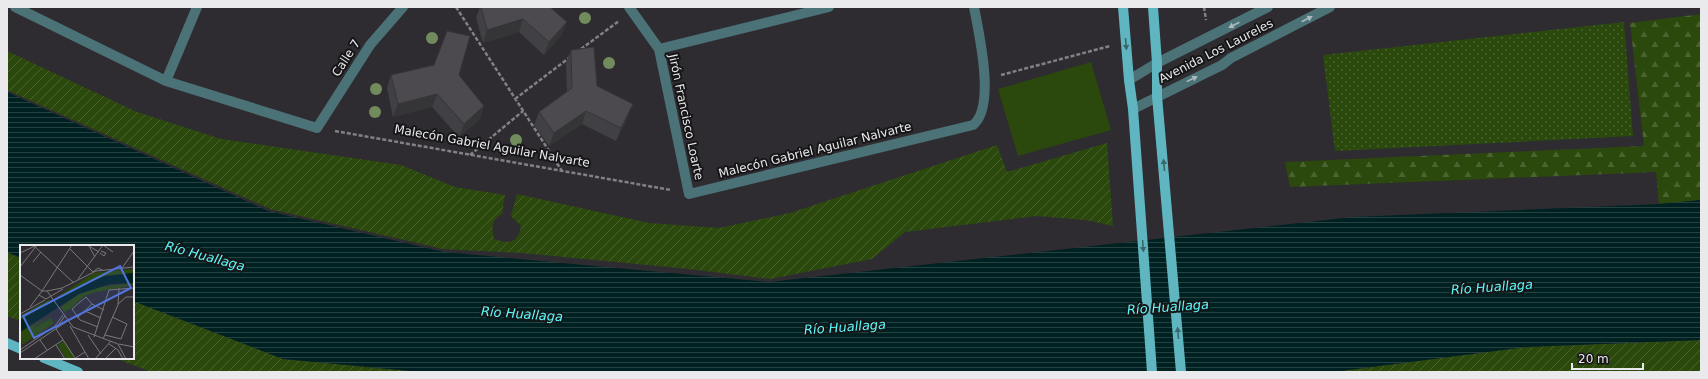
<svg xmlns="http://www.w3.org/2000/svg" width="1708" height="379" font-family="'DejaVu Sans',sans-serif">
	<defs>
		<pattern id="grass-dots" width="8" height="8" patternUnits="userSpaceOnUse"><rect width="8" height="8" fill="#2b490c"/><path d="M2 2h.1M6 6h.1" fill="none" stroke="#4a6330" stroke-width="1.8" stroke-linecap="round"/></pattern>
		<pattern id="forest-firs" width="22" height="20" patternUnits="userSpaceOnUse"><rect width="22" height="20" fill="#2b490c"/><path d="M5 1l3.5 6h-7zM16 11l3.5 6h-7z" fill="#4a6330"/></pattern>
		<pattern id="garden-furrows" width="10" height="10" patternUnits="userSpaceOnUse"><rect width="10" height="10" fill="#2b490c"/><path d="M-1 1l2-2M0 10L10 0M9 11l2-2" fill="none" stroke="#4a6330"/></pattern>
		<pattern id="water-rules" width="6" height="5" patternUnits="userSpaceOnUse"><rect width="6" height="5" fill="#002121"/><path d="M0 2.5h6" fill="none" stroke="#254141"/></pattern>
	</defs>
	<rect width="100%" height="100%" fill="#2e2c31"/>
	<path fill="url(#grass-dots)" d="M1624 22 1633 136 1335 151 1323 55Z"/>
	<path fill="url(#forest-firs)" d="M1701 14V200L1659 204 1656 172 1290 187 1285 162 1644 146 1630 23Z"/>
	<path fill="#2b490c" d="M1091 62 1111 130 1018 156 998 89Z"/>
	<path fill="url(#garden-furrows)" d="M7 51 137 112 221 139 401 165 455 187 505 195 502 214C490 221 492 227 494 239 509 244 518 244 521 226L511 216 517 194 649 223 719 228 790 213 997 145 1007 172 1107 143 1113 226 1086 220 1036 216 905 232 872 259 770 279 689 269 522 253 443 249 270 209 7 90Z
		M7 252 21 258V321L7 316Z
		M133 301 283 359 421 372H151L115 358H133Z
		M1701 340V372H1333L1526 347Z"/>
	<path fill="url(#water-rules)" d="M7 92 268 211 444 252 769 282 1353 217 1659 204 1701 200V340L1526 347 1333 372H421L283 359 133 301V246H21V258L7 252Z"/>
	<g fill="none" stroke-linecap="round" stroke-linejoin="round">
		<path stroke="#828185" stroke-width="2.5" stroke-dasharray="4 2" stroke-linecap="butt" d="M456 7 562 171
			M1204 7 1206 20
			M581 49 619 21
			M1001 75 1110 46
			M515 99 569 58
			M335 131 671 190
			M470 155 523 111"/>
		<path stroke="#4b7277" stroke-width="10" d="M15 7 166 81 317 128 370 45 403 7
			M629 7 659 49 689 194 973 125C996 107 979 34 974 7
			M659 49 829 7
			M1129 80 1157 63 1268 7
			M166 81 197 7
			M1133 109 1222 65 1231 58 1330 7"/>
		<path stroke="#5fb6c0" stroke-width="10" d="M1123 7 1129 80 1133 109 1152 372
			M1153 7 1157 63V96L1181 372
			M7 343 21 349
			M44 358 78 372"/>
	</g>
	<g fill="#718b5c">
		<circle cx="585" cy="18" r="6"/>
		<circle cx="432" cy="38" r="6"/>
		<circle cx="609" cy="63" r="6"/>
		<circle cx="376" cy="89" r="6"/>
		<circle cx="375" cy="112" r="6"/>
		<circle cx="516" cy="140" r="6"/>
	</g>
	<path fill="#414044" d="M480 7H550L562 35 544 55 519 32 483 43 476 18Z
		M571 50 597 86 628 117 616 141 582 124 549 146 534 125 539 112 567 92 566 63Z
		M434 65 459 75 480 119 459 137 432 107 393 117 387 88 391 75Z"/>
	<path fill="#353437" d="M523 19 519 32 483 43 487 30Z
		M567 22 562 35 544 55 549 42Z
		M437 94 432 107 393 117 398 104Z
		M633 104 628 117 616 141 621 128Z
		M484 106 480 119 459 137 464 124Z
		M586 111 582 124 549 146 554 133Z"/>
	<path fill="#4c4a4f" stroke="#353437" d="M481 7H550L567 22 549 42 523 19 487 30Z
		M447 31 470 36 459 75 484 106 464 124 437 94 398 104 391 75 434 65Z
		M594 47 597 86 633 104 621 128 586 111 554 133 539 112 572 88 571 50Z"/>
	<defs><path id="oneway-solid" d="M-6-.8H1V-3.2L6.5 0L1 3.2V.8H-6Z"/></defs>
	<g fill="#aab9bd">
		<use href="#oneway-solid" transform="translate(1307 19) rotate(-27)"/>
		<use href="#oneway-solid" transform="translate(1234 25) rotate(153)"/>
		<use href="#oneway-solid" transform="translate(1192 79) rotate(-26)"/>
	</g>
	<g fill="#3a666c">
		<use href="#oneway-solid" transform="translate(1126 44) rotate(85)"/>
		<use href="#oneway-solid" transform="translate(1164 165) rotate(-95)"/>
		<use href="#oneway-solid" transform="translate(1143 246) rotate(86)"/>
		<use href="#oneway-solid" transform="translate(1178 333) rotate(-95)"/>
	</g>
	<g text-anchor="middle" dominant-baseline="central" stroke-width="4" stroke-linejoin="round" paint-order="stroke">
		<g font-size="12" fill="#eae9ec" stroke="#161517">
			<text transform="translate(1216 51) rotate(-27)">Avenida Los Laureles</text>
			<text transform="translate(346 58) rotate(-57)">Calle 7</text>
			<text transform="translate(686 117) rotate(78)">Jirón Francisco Loarte</text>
			<text transform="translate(492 146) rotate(10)">Malecón Gabriel Aguilar Nalvarte</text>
			<text transform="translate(815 150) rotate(-14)">Malecón Gabriel Aguilar Nalvarte</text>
		</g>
		<g font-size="13" font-style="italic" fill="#5cfafb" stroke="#161517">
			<text transform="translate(205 256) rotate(15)">Río Huallaga</text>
			<text transform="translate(1492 287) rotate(-4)">Río Huallaga</text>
			<text transform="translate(1168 307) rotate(-4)">Río Huallaga</text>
			<text transform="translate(522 314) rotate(4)">Río Huallaga</text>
			<text transform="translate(845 327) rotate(-4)">Río Huallaga</text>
		</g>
	</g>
	<g transform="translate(20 245)">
		<rect width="114" height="114" fill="#2e2c31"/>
		<path d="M31 73 34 78 18 89 14 83Z" fill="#2b490c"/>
		<path d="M32 70 14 82 18 89 2 100 0 87Z" fill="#2b490c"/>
		<path d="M44 96 54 112 51 114H46L38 100Z" fill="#2b490c"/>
		<path d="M114 24V28L85 31 35 53 74 28ZM114 38V40L77 47 75 44 76 47 64 51 50 64 44 67 41 62 59 49 79 42ZM28 55 31 56 0 75V71Z" fill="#2b490c"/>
		<path d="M114 28V38L90 39 59 49 0 87V75L54 44 85 31Z" fill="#002121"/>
		<path fill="none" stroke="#79787c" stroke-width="1" d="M13 0 54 38M50 4 73 27 78 23 82 25M0 8 15 1M80 8 84 11 86 8 81 6M75 12 69 1 79 7M13 17 21 7M0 22 17 0M102 23 114 6M0 30 22 46 52 0M58 34 83 0 93 7M27 46 42 43 76 26 114 22M19 50 26 54 43 44M98 59 106 52H114M10 62 22 46H27L53 82 98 99 106 114M65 66 81 73M0 69 25 55M57 73 72 59M50 81 69 114M78 82 60 75 52 64 66 52 72 59 84 65M36 83 45 71M36 84 55 113M68 90 81 109M85 90 101 94 107 79 92 72M74 92 89 45 114 43M83 94 98 60 99 43M20 95 27 105M89 99 98 105 103 114M99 99 114 102M36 100 45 114M0 105 35 81 43 70M0 108 46 77M14 114 43 95M54 114 65 107M75 114 91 96M85 114 96 103"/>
		<path fill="#5075dd" fill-opacity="0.15" stroke="#5075dd" stroke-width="2" d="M100 21 111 43 14 93 3 71Z"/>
		<rect width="114" height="114" fill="none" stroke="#eae9ec" stroke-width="2"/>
	</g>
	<rect width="1708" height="379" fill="none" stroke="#eae9ec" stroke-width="16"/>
	<path d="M1572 363v6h71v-6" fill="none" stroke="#eae9ec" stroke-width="2"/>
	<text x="1578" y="363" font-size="12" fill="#eae9ec" stroke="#161517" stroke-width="3" paint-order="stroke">20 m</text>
</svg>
